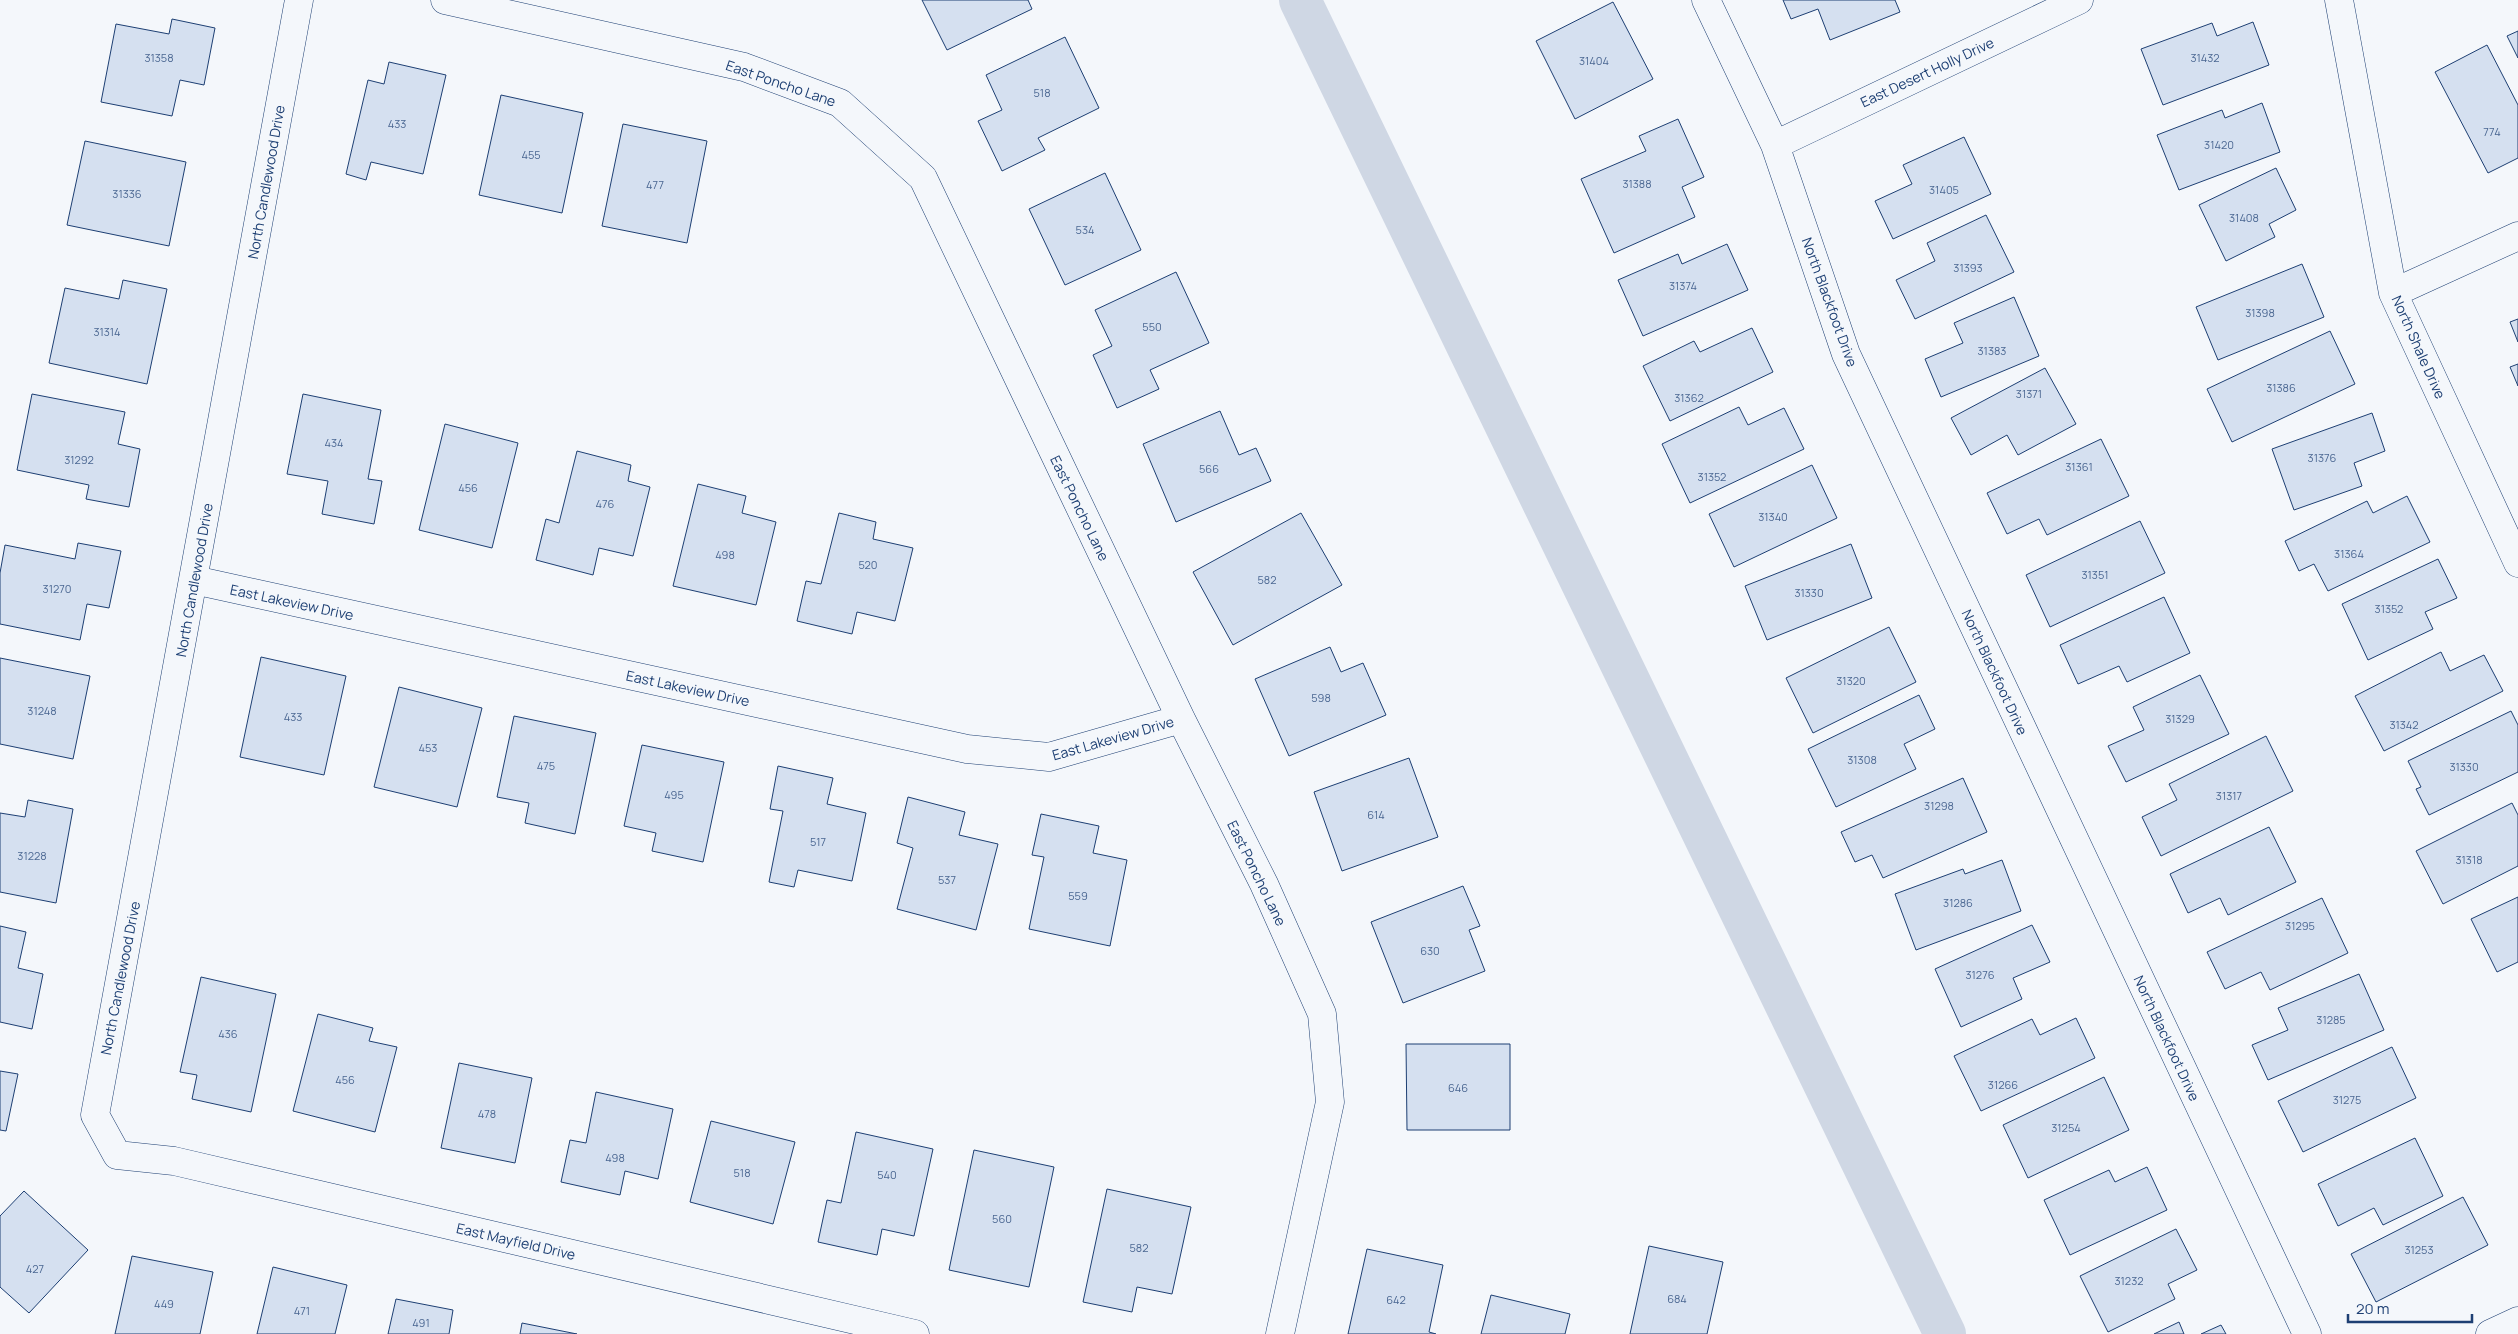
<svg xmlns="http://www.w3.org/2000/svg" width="2518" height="1334" font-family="Manrope,sans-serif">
	<rect width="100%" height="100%" fill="#f4f7fb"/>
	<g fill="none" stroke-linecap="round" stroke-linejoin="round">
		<path stroke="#cfd7e4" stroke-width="42" d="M1300 0 1945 1334"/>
	</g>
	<path fill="#d5e0f0" stroke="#1d3f73" d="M922 0H1028L1032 9 947 50Z
		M1783 0H1895L1900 12 1830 40 1818 9 1791 19Z
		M1613 2 1653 79 1575 119 1536 41Z
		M172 19 215 28 204 85 180 80 172 116 101 102 116 24 169 34Z
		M2253 22 2269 65 2163 105 2141 49 2212 23 2217 36Z
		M2518 31V58L2507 36Z
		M1065 37 1099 108 1038 138 1045 150 1002 171 978 121 1002 110 986 75Z
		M2487 45 2518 105V158L2488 173 2435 72Z
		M389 62 446 75 423 174 371 162 366 180 346 174 368 80 384 84Z
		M501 95 583 113 562 213 479 195Z
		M2262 103 2280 152 2179 190 2157 135 2222 110 2225 118Z
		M1678 119 1704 177 1682 187 1695 217 1614 253 1581 179 1646 151 1639 136Z
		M623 124 707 141 687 243 602 226Z
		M1964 137 1991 194 1893 239 1875 201 1912 184 1903 165Z
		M85 141 186 162 169 246 67 225Z
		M2276 168 2296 210 2269 224 2275 237 2226 261 2199 205Z
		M1105 173 1141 250 1065 285 1029 209Z
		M1986 215 2014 272 1915 319 1896 280 1935 261 1927 243Z
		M1727 244 1748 290 1643 336 1618 280 1678 254 1682 264Z
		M2302 264 2324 317 2218 360 2196 307Z
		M1176 272 1209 343 1150 370 1159 389 1117 408 1093 355 1112 346 1095 310Z
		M123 280 167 289 147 384 49 363 65 288 119 299Z
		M2014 297 2039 356 1941 397 1925 359 1963 343 1954 323Z
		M2518 319V342L2510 322Z
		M1752 328 1773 372 1670 421 1643 366 1694 341 1700 352Z
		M2330 331 2355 384 2232 442 2207 389Z
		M2518 364V386L2510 367Z
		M2045 368 2076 424 2018 455 2007 435 1971 455 1951 418Z
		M32 394 125 412 118 444 140 449 129 507 86 499 89 485 17 470Z
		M303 394 381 410 368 479 382 481 374 524 322 514 328 481 287 474Z
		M1739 407 1748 425 1784 408 1804 449 1690 503 1662 444Z
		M1220 411 1239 455 1256 448 1271 481 1176 522 1143 444Z
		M2372 413 2385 451 2354 463 2362 486 2294 510 2272 449Z
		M445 424 518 443 492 548 419 530Z
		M2101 439 2129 496 2047 535 2039 519 2007 534 1987 493Z
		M577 451 631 465 628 481 650 487 633 556 599 548 593 575 536 560 546 519 559 523Z
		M1812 465 1837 518 1734 567 1709 514Z
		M698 484 746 496 742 513 776 522 756 605 673 586Z
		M2407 496 2430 542 2328 591 2314 564 2299 571 2285 541 2367 501 2373 513Z
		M839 513 876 522 873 539 913 548 895 621 857 612 852 634 797 621 806 581 821 584Z
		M1301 513 1342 585 1233 645 1193 572Z
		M2140 521 2165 573 2050 627 2026 575Z
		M78 543 121 551 109 608 87 604 80 640 0 624V573L5 545 75 559Z
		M1851 544 1872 598 1767 640 1745 586Z
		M2438 559 2457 598 2425 612 2433 629 2368 660 2342 604Z
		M2164 597 2190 653 2127 682 2119 666 2078 684 2060 645Z
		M1889 627 1916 682 1813 733 1786 678Z
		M1330 647 1341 672 1363 663 1386 715 1289 756 1255 679Z
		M2441 652 2450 671 2484 655 2503 691 2384 751 2355 696Z
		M261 657 346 676 324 775 240 757Z
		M0 658 90 676 73 759 0 744Z
		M2200 675 2229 734 2126 782 2108 746 2144 730 2133 707Z
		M399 687 482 708 457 807 374 787Z
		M1919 695 1935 729 1904 744 1916 769 1836 807 1808 749Z
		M2511 711 2518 725V772L2429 815 2416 789 2421 787 2408 761Z
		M514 716 596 733 575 834 525 823 529 803 497 797Z
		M2266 736 2293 791 2161 856 2142 817 2177 800 2169 784Z
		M642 745 724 762 703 862 652 851 656 833 624 826Z
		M1409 758 1438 837 1342 871 1314 792Z
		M778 766 833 778 827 804 866 813 852 881 798 870 794 887 769 882 783 811 770 809Z
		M1963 778 1987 832 1883 878 1872 855 1855 862 1841 832Z
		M908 797 965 812 959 835 998 844 976 930 897 909 913 848 897 843Z
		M28 800 73 809 56 903 0 892V813L25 817Z
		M2512 803 2518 815V866L2443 904 2416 851Z
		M1041 814 1099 826 1093 853 1127 860 1110 946 1029 929 1044 857 1032 855Z
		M2269 827 2296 882 2228 915 2220 898 2188 913 2170 874Z
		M2002 860 2021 911 1916 950 1895 894 1963 869 1965 874Z
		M1463 886 1480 926 1469 930 1485 971 1403 1003 1371 922Z
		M2518 897V962L2497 972 2471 919Z
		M2322 898 2348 953 2270 990 2261 972 2225 989 2207 952Z
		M2032 925 2050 962 2013 978 2022 999 1961 1027 1935 969Z
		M0 926 26 932 18 968 43 974 32 1029 0 1022Z
		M2359 974 2384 1030 2268 1080 2252 1045 2288 1030 2278 1008Z
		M201 977 276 994 251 1112 192 1099 197 1075 180 1072Z
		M318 1014 373 1028 369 1041 397 1047 375 1132 293 1111Z
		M2076 1018 2095 1058 1981 1111 1954 1056 2032 1019 2040 1035Z
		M1406 1044H1510V1130H1407Z
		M2392 1047 2416 1098 2303 1152 2278 1101Z
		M459 1063 532 1078 515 1163 441 1148Z
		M0 1071 18 1074 6 1131 0 1130Z
		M2104 1077 2129 1130 2028 1178 2003 1125Z
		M596 1092 673 1109 658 1179 625 1171 620 1195 561 1182 570 1140 586 1143Z
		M711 1121 795 1142 773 1224 690 1202Z
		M856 1132 933 1149 914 1236 882 1229 877 1255 818 1242 827 1200 841 1203Z
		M2415 1138 2443 1196 2383 1225 2374 1208 2338 1226 2318 1184Z
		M974 1150 1054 1167 1029 1287 949 1270Z
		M2147 1167 2167 1210 2070 1255 2044 1200 2109 1170 2115 1182Z
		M1107 1189 1191 1207 1172 1294 1137 1287 1132 1312 1083 1302Z
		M24 1191 88 1250 29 1313 0 1287V1216Z
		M2463 1197 2488 1245 2376 1302 2351 1254Z
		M2176 1229 2197 1270 2168 1284 2175 1299 2108 1332 2080 1276Z
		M1649 1246 1723 1262 1707 1334H1630Z
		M1367 1249 1443 1265 1429 1332 1436 1334H1348Z
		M132 1256 213 1272 200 1334H115Z
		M273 1267 347 1285 335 1334H257Z
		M1491 1295 1570 1314 1565 1334H1481Z
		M396 1299 453 1310 449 1334H388Z
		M2179 1322 2184 1334H2154Z
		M522 1323 577 1334H520Z
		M2221 1325 2226 1334H2201Z"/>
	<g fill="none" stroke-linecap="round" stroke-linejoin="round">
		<defs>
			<path id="minor" d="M299 0 95 1115 117 1155 174 1161 915 1334
				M445 0 744 67 840 103 923 178 1181 719 1264 884 1322 1014 1330 1102 1280 1334
				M1706 0 1775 145 1846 354 2307 1334
				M2339 0 2393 293 2518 563
				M1775 145 2079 0
				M2393 293 2518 236
				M194 580 967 749 1049 757 1181 719
				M2490 1334 2518 1321"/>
		</defs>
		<use href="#minor" stroke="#1d3f73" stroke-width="29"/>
		<use href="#minor" stroke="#f4f7fb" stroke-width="28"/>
	</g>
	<g text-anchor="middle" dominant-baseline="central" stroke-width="4" stroke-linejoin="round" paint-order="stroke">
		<g font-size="11" fill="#4b6792">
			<text x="159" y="57">31358</text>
			<text x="2205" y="57">31432</text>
			<text x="1594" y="60">31404</text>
			<text x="1042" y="92">518</text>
			<text x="397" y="123">433</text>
			<text x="2492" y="131">774</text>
			<text x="2219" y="144">31420</text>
			<text x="531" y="154">455</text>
			<text x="1637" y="183">31388</text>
			<text x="655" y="184">477</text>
			<text x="1944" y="189">31405</text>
			<text x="127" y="193">31336</text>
			<text x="2244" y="217">31408</text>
			<text x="1085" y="229">534</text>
			<text x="1968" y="267">31393</text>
			<text x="1683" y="285">31374</text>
			<text x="2260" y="312">31398</text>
			<text x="1152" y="326">550</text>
			<text x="107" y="331">31314</text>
			<text x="1992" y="350">31383</text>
			<text x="2281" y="387">31386</text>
			<text x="2029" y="393">31371</text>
			<text x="1689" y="397">31362</text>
			<text x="334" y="442">434</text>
			<text x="2322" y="457">31376</text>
			<text x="79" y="459">31292</text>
			<text x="2079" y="466">31361</text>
			<text x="1209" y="468">566</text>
			<text x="1712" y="476">31352</text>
			<text x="468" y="487">456</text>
			<text x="605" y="503">476</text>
			<text x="1773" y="516">31340</text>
			<text x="2349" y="553">31364</text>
			<text x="725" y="554">498</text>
			<text x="868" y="564">520</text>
			<text x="2095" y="574">31351</text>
			<text x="1267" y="579">582</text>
			<text x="57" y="588">31270</text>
			<text x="1809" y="592">31330</text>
			<text x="2389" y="608">31352</text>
			<text x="1851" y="680">31320</text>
			<text x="1321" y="697">598</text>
			<text x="42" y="710">31248</text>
			<text x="293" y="716">433</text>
			<text x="2180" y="718">31329</text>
			<text x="2404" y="724">31342</text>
			<text x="428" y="747">453</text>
			<text x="1862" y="759">31308</text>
			<text x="546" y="765">475</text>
			<text x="2464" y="766">31330</text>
			<text x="674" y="794">495</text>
			<text x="2229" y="795">31317</text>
			<text x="1939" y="805">31298</text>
			<text x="1376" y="814">614</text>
			<text x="818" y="841">517</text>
			<text x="32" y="855">31228</text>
			<text x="2469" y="859">31318</text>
			<text x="947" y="879">537</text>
			<text x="1078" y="895">559</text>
			<text x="1958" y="902">31286</text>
			<text x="2300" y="925">31295</text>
			<text x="1430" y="950">630</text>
			<text x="1980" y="974">31276</text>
			<text x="2331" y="1019">31285</text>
			<text x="228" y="1033">436</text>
			<text x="345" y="1079">456</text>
			<text x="2003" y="1084">31266</text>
			<text x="1458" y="1087">646</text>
			<text x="2347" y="1099">31275</text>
			<text x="487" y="1113">478</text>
			<text x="2066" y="1127">31254</text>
			<text x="615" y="1157">498</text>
			<text x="742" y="1172">518</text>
			<text x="887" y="1174">540</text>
			<text x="1002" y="1218">560</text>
			<text x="1139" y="1247">582</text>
			<text x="2419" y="1249">31253</text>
			<text x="35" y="1268">427</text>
			<text x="2129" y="1280">31232</text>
			<text x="1677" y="1298">684</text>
			<text x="1396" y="1299">642</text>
			<text x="164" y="1303">449</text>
			<text x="302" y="1310">471</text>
			<text x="421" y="1322">491</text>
		</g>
		<g font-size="14" fill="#1d3f73" stroke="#f4f7fb">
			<text transform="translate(1927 72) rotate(-25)">East Desert Holly Drive</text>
			<text transform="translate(781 83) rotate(19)">East Poncho Lane</text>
			<text transform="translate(266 182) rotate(-80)">North Candlewood Drive</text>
			<text transform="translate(1830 302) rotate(70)">North Blackfoot Drive</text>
			<text transform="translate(2419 347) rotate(66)">North Shale Drive</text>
			<text transform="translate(1080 508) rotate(64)">East Poncho Lane</text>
			<text transform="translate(194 580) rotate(-80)">North Candlewood Drive</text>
			<text transform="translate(292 602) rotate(12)">East Lakeview Drive</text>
			<text transform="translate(1995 672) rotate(65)">North Blackfoot Drive</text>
			<text transform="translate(688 688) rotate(12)">East Lakeview Drive</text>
			<text transform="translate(1113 738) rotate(-16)">East Lakeview Drive</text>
			<text transform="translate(1257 873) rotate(64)">East Poncho Lane</text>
			<text transform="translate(120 978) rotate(-79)">North Candlewood Drive</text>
			<text transform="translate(2167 1038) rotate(65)">North Blackfoot Drive</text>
			<text transform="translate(516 1241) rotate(13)">East Mayfield Drive</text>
		</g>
	</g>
	<path d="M2348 1314v8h124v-8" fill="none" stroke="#1d3f73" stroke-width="2.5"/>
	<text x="2356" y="1314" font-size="15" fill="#1d3f73" stroke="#f4f7fb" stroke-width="4" paint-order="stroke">20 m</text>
</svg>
